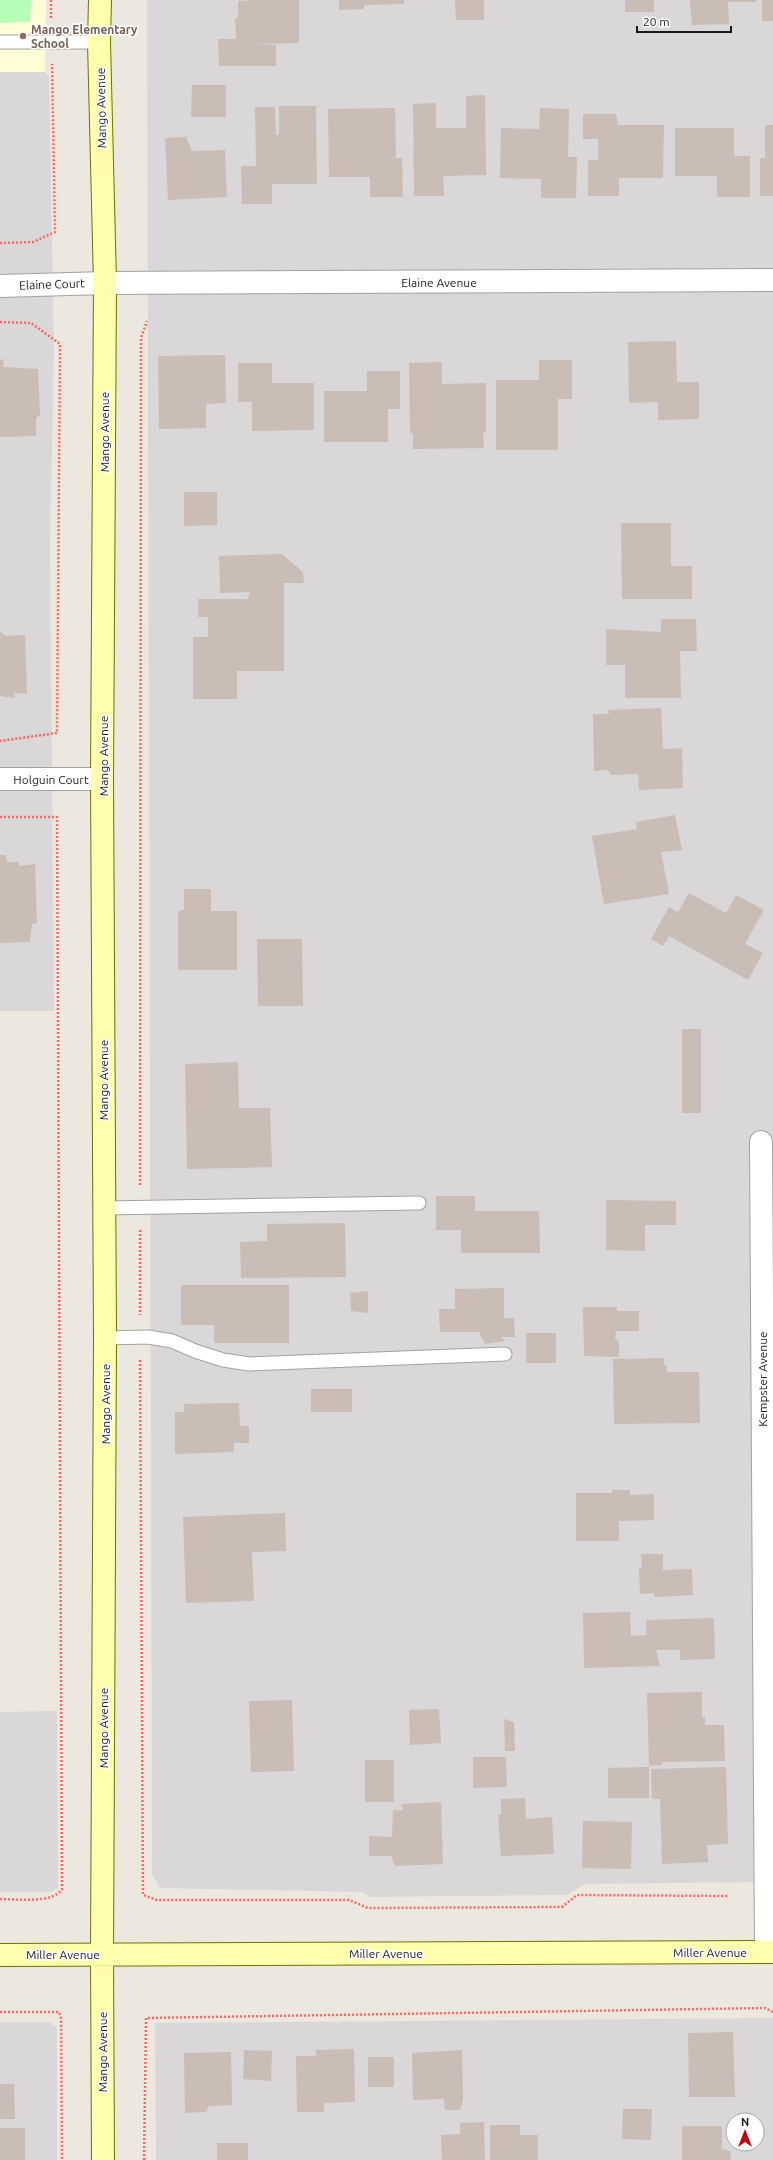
<svg xmlns="http://www.w3.org/2000/svg" width="773" height="2160" font-family="Ubuntu,sans-serif">
	<rect width="100%" height="100%" fill="#ede8df"/>
	<path fill="#d9d7d7" fill-rule="evenodd" d="M147 0H773V1882L585 1884 567 1895 371 1897 361 1892 160 1888 152 1874Z
		M0 72H45L49 76 54 348 50 543 54 1011H0Z
		M57 1711 58 1887 52 1892H0V1712Z
		M773 2018V2160H156L155 2023ZM733 2120H757V2144H733Z
		M0 2022H49L57 2027V2160H0Z"/>
	<path fill="#fffdd6" d="M0 0H46L45 72H0Z"/>
	<path fill="#b6fdb8" d="M0 0H31L30 22 0 23Z"/>
	<path fill="#c9bdb5" d="M252 0H299V43L255 44 276 45V66H219L218 39H236L235 19 238 17V1Z
		M339 0H404V4L364 5V9L339 10Z
		M455 0H484V20H456Z
		M625 0H654V12H625Z
		M690 0H756V2H728L729 24 692 25Z
		M762 0H773V21H762Z
		M192 85H226V117H191Z
		M485 95 486 175 443 176 444 196H414L413 104 436 103V128H466V96Z
		M279 106H316L317 184H272V204H242L241 166H256L255 107H275L276 135H279Z
		M395 108 396 158H402L403 197H370V177H329L328 109Z
		M540 108 569 109 568 157H577L576 198H541V179L500 178 501 128 539 129Z
		M583 114H616L618 125H664L663 178H619V196H588V160H598V139H583Z
		M765 125H773V196H760V158H765Z
		M675 128H734V156H750V197H717V176H675Z
		M186 137 192 151 225 150 227 197 168 200 165 138Z
		M676 341 677 382H699V419L658 420V402L629 403 628 342Z
		M225 355 226 403 206 404V428L159 429 158 356Z
		M4 359 3 367 38 369 40 415 36 418V436L0 437V360Z
		M539 360H572V399H558V450H496V380H539Z
		M442 362V384L486 383V432H483L484 448 413 449V432L410 434 409 363Z
		M238 363H272V383H314V430L252 431V402H238Z
		M367 371H400V409H388V442H324V391H367Z
		M184 492H217V525L184 526Z
		M621 523H671V566H692V599H622Z
		M282 554 303 572 304 583H284V671H237V699H193V637H208V617H198V599H248L250 592 220 593 219 556Z
		M661 619H696L697 651H680L681 698H625V665H606V629L661 632Z
		M0 631 6 636 25 635 27 694 14 693 15 698 0 696Z
		M661 708 663 749 682 748 683 788 639 790 638 774 611 775 608 770 594 771 593 714H609L608 710Z
		M675 815 682 850 661 852 669 894 604 904 592 836 637 829 636 822Z
		M0 855H6L7 862H19V866L35 864 37 923 32 924 30 942 0 943Z
		M184 889H211V911H237V970H178V912L184 909Z
		M689 893 726 913 736 895 764 910 745 944 763 953 748 980 669 936 663 946 651 939 669 907 678 912Z
		M257 939H302L303 1006H258Z
		M682 1029H701V1113H682Z
		M238 1062 239 1108H270L272 1167 187 1169 185 1064Z
		M436 1196H475V1211H539L540 1253H461V1230H436Z
		M606 1200 676 1201V1225H645V1251L606 1250Z
		M345 1223 346 1277 241 1278 240 1242 267 1241V1224Z
		M181 1285H289V1343H214V1325H181Z
		M504 1288V1318H514L515 1337H501L505 1341 485 1344 479 1332H440L439 1309H455V1289Z
		M368 1291V1313L351 1311 350 1293Z
		M583 1307H617V1311H639V1331H616L615 1338 619 1341V1357L584 1356Z
		M526 1333H556V1363H526Z
		M664 1358V1365H667V1372H699L700 1423 614 1424 613 1359Z
		M311 1389H352V1412H311Z
		M239 1403 240 1426H249V1443H234V1452L175 1454V1412H184V1404Z
		M612 1490H630V1495L654 1494V1520L619 1521V1541H576V1493H612Z
		M285 1513 286 1551 252 1552 254 1601 186 1603 183 1517Z
		M641 1554H663V1570L692 1569 693 1595 655 1597 654 1593 640 1594 639 1568H642Z
		M630 1612 631 1636 646 1635V1620L714 1618 715 1659 680 1660V1650H656L660 1666 584 1668 583 1613Z
		M702 1692V1717H705V1725H724L725 1761 662 1762V1765L649 1766 647 1693Z
		M292 1700 294 1771 251 1772 249 1701Z
		M439 1709 441 1743 410 1745 409 1710Z
		M504 1719 514 1722 515 1751H505Z
		M473 1757H506L507 1787 473 1788Z
		M365 1760H394V1802H365Z
		M649 1767V1798H608V1768Z
		M726 1767 728 1844 707 1845 708 1862 662 1864 660 1799H652L651 1769Z
		M525 1798 526 1819 552 1817 554 1854 501 1856 498 1815 501 1814V1799Z
		M441 1802 443 1864 395 1866 391 1856H369V1836L392 1837 393 1810H403L402 1804Z
		M583 1821 632 1822 631 1869 582 1868Z
		M733 2032 735 2097H689L688 2033Z
		M354 2049 355 2102 324 2103V2112H297L296 2056H316V2050Z
		M244 2050 272 2051 271 2081 243 2079Z
		M462 2050 463 2100 460 2110H445L444 2099 413 2100 412 2053Z
		M231 2052 232 2105 209 2106 206 2112 185 2113 184 2053Z
		M368 2057H394V2087H368Z
		M0 2084H14L15 2119H0Z
		M623 2109H652L651 2140 622 2139Z
		M484 2122 485 2160H442L441 2135 460 2134V2123Z
		M490 2125H520V2135H538V2160H490Z
		M682 2126H722V2149L730 2151 731 2160H682Z
		M0 2128H25V2160H0Z
		M217 2143H248V2160H217Z"/>
	<g fill="none" stroke-linecap="round" stroke-linejoin="round">
		<defs>
			<path id="lane" d="M0 42H99
				M104 1208 419 1203
				M105 1338 148 1337 172 1341 195 1351 223 1360 249 1364 505 1354"/>
			<path id="street" d="M0 286 105 283 773 280
				M0 779H102
				M761 1142 766 1952"/>
			<path id="secondary" d="M100 0 99 42 105 283 102 779 105 1338 102 1954 103 2160
				M0 1955 773 1952"/>
		</defs>
		<use href="#lane" stroke="#a2a2a2" stroke-width="15"/>
		<use href="#street" stroke="#a2a2a2" stroke-width="24"/>
		<use href="#secondary" stroke="#6c7300" stroke-width="24"/>
		<path stroke="#ff675e" stroke-width="2.5" stroke-dasharray="2 2" stroke-linecap="butt" d="M51 0V19
			M0 243 33 242 55 232 52 64
			M0 322 31 323 60 344 57 733 0 741
			M0 817H57L62 1889C54 1904 15 1899 0 1899
			M140 1185 141 338 147 321
			M140 1230V1315
			M140 1360 143 1895 157 1900H349L368 1908 562 1907 577 1895 729 1896
			M0 2012H59L61 2018 62 2160
			M144 2160 146 2018 765 2008 773 2012"/>
		<use href="#lane" stroke="#fff" stroke-width="13"/>
		<use href="#street" stroke="#fff" stroke-width="22"/>
		<use href="#secondary" stroke="#fefeac" stroke-width="22"/>
	</g>
	<circle fill="#8d6e63" stroke="#fff" stroke-width="1.5" cx="23" cy="36" r="4"/>
	<g text-anchor="middle" dominant-baseline="central" stroke-width="3" stroke-linejoin="round" paint-order="stroke">
		<g font-size="12" font-weight="bold" fill="#785e54" stroke="#fff" text-anchor="start">
			<text x="31" y="29">Mango Elementary<tspan x="31" dy="14">School</tspan></text>
		</g>
		<g font-size="12" fill="#1b1b1b" stroke="#fff">
			<text transform="translate(101 108) rotate(-91)">Mango Avenue</text>
			<text x="439" y="282">Elaine Avenue</text>
			<text transform="translate(52 284) rotate(-2)">Elaine Court</text>
			<text transform="translate(104 432) rotate(-90)">Mango Avenue</text>
			<text transform="translate(103 756) rotate(-90)">Mango Avenue</text>
			<text x="51" y="779">Holguin Court</text>
			<text transform="translate(103 1080) rotate(-90)">Mango Avenue</text>
			<text transform="translate(762 1379) rotate(-90)">Kempster Avenue</text>
			<text transform="translate(105 1404) rotate(-90)">Mango Avenue</text>
			<text transform="translate(103 1728) rotate(-90)">Mango Avenue</text>
			<text x="710" y="1952">Miller Avenue</text>
			<text x="386" y="1953">Miller Avenue</text>
			<text x="63" y="1954">Miller Avenue</text>
			<text transform="translate(102 2052) rotate(-90)">Mango Avenue</text>
		</g>
	</g>
	<g transform="translate(745 2132)"><circle r="19" fill="#ffffff" stroke="#a4a4a4"/>
	<path d="M0-3L7 15L0 10L-7 15Z" fill="#c50009"/>
	<text y="-6" font-size="11" font-weight="bold" text-anchor="middle" fill="#1b1b1b">N</text>
	</g>
	<path d="M637 26v6h94v-6" fill="none" stroke="#1b1b1b" stroke-width="2"/>
	<text x="643" y="26" font-size="12" fill="#1b1b1b" stroke="#ffffff" stroke-width="3" paint-order="stroke">20 m</text>
</svg>
